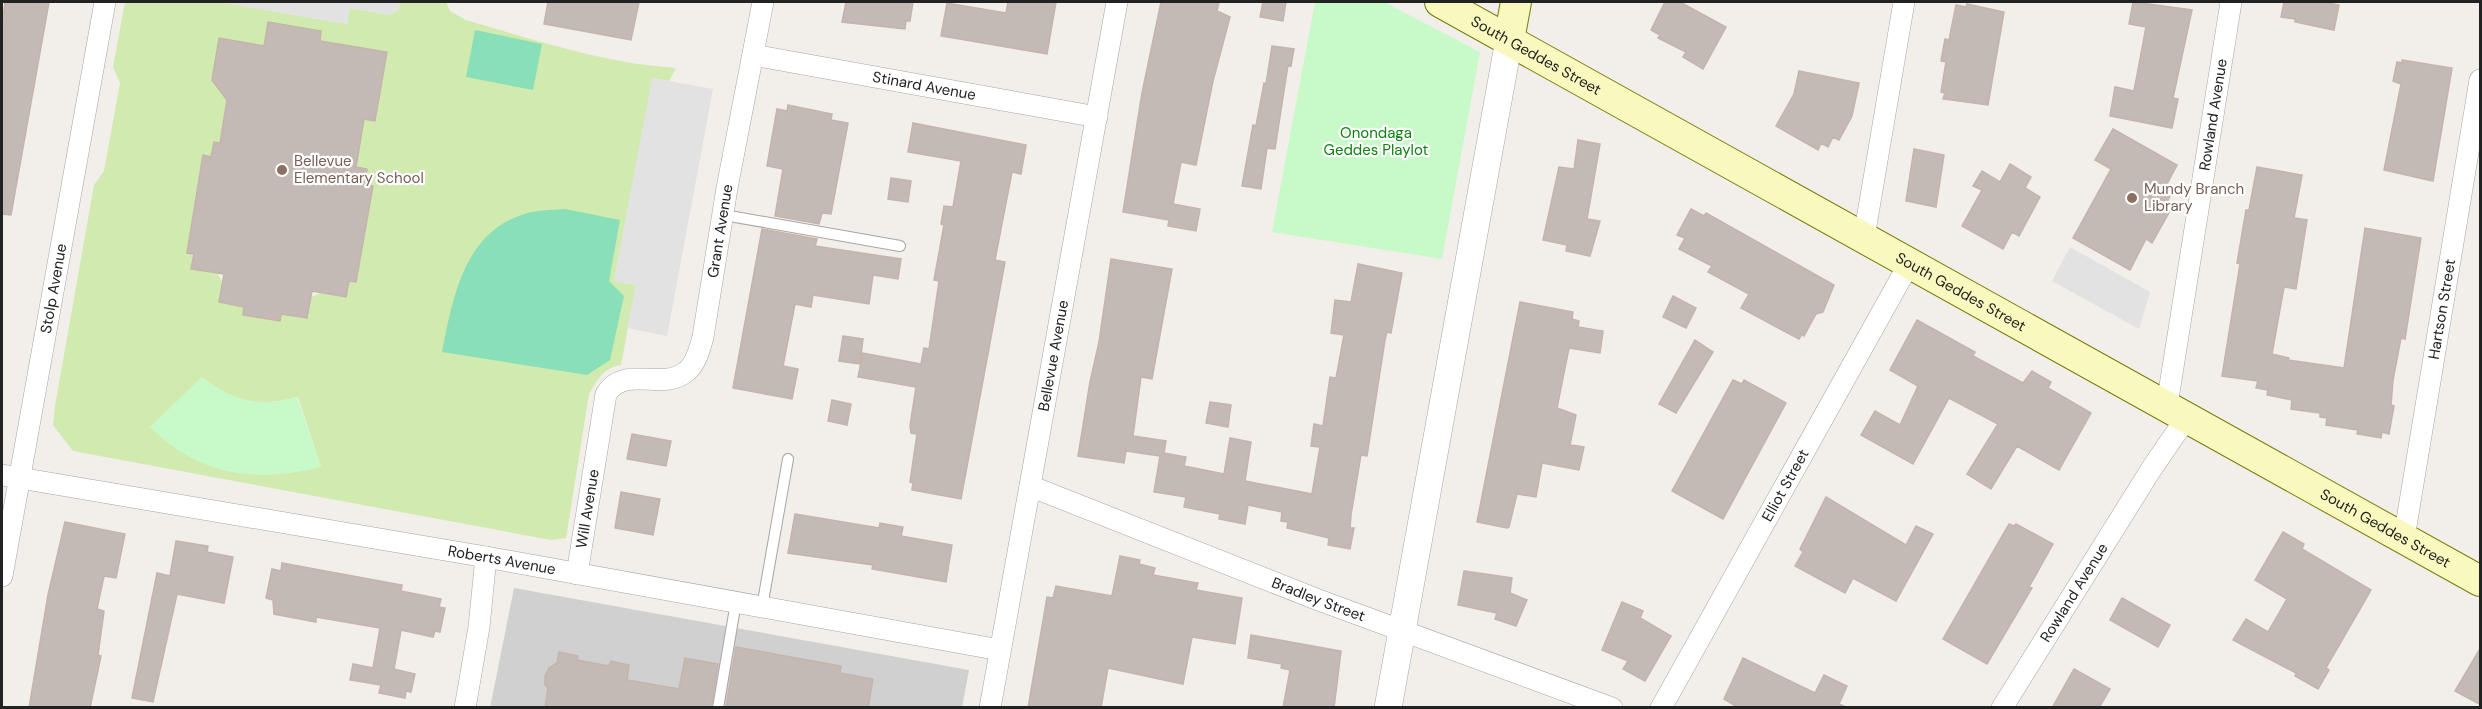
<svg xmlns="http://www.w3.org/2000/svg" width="2482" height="709" font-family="'DM Sans',sans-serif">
	<rect width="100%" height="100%" fill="#f2eee9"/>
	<path fill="#d0d0d0" d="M514 588 969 670 962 707 490 708Z"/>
	<path fill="#d1eab0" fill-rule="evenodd" d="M125 2H219L347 24 350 8 390 15 398 10 400 2H446L450 11 466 20C535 40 603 63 676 68L669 81 653 78 614 281 636 285 621 365C603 368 598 379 589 394L566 538 551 540 73 451 53 425 55 406 94 185 104 171 120 83 113 67ZM321 31 320 41 387 52 376 120 364 119 356 167 367 169 365 185 373 187 356 282 349 281 311 297 307 318 281 314 280 321 243 315 244 307 219 302 222 281 217 273 191 269 194 254 187 253 203 156 211 157 214 142 220 143 227 100 212 80 219 38 264 46ZM215 387C246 406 264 405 298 397L321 467 150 427Z"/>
	<path fill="#c8fac9" d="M1315 2H1384L1480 52 1442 259 1272 232Z
		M202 377C232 401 261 408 297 397L321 467C255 483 200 476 150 427Z"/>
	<path fill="#89dfb8" d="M475 30 542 44 533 90 466 77Z
		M565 209 620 220 609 281 624 296 610 360 587 375 442 352C453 297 464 230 528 213 539 210 553 210 565 209Z"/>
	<path fill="#e2e2e2" d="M219 2H400L398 10 390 15 350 8 347 24Z
		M652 78 713 89 667 336 627 328 636 285 614 281Z
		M2070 247 2150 292 2139 329 2052 281Z"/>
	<path fill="#c3bab5" stroke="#c4b4ab" stroke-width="1.5" d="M5 2H49L11 215 2 214V26Z
		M548 2H639L631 40 544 24Z
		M846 2H913L910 21H906L905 29 842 22Z
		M1008 2H1056L1047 54 941 36 947 3 1006 13Z
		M1161 2H1219L1217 11 1230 17 1213 81 1196 165 1181 162 1173 204 1200 209 1196 231 1168 226 1169 220 1123 212 1142 93Z
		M1263 2H1286L1283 21 1260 17Z
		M1665 2H1680L1726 27 1703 69 1683 57 1686 52 1658 38 1660 35 1651 30Z
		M2133 2 2192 10 2173 98 2178 99 2172 128 2110 116 2115 87 2134 91 2146 27 2129 24Z
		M2284 2H2322L2339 5 2334 30 2295 22V19L2281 17Z
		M1967 4 2004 12 1988 105 1943 99 1945 93 1941 92 1946 62 1941 61 1945 39 1949 40 1956 5 1966 7Z
		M268 22 321 31 320 41 387 52 375 121 364 119 356 167 367 169 365 185 373 186 356 282 349 281 346 297 312 291 307 318 281 314 280 321 243 315 244 307 219 302 224 274 191 269 194 254 187 253 203 155 211 157 214 142 220 143 227 100 212 80 219 38 264 46Z
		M1272 46 1294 49 1291 66 1288 65 1275 149 1267 148 1261 189 1242 186 1253 125 1256 126 1264 83 1266 84Z
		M2402 60 2452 68 2433 181 2384 170 2401 84 2393 81 2397 62 2402 63Z
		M1799 71 1859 83 1852 116 1839 140 1833 137 1828 147 1821 143 1818 150 1776 126 1794 94Z
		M788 105 832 114 831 120 848 123 831 214 822 213 819 224 775 216 783 169 767 166 777 109 787 111Z
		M913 123 1026 145 1021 174 1012 172 995 260 1005 262 961 499 912 490 913 483 910 482 917 434 911 433 910 426 916 387 858 377 863 353 921 364 924 348 929 349 939 281 934 280 944 225 941 224 944 206 953 207 961 161 908 152Z
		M2113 129 2177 165 2166 186 2173 190 2165 206 2171 209 2152 243 2146 239 2130 270 2073 238 2111 169 2095 160Z
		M1578 140 1600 144 1587 219 1600 221 1590 256 1566 251 1567 245 1543 240 1559 167 1574 169Z
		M1914 149 1944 155 1936 207 1906 201Z
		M2010 164 2031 177 2025 188 2040 197 2019 236 2012 232 2003 249 1962 226 1982 190 1973 186 1982 171 2000 182Z
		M2257 167 2302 175 2294 218 2307 220 2296 289 2284 287 2272 354 2289 358 2288 360 2344 368 2365 228 2421 238 2405 339 2401 338 2393 380 2391 405 2394 406 2389 434 2382 432 2381 438 2357 434 2358 430 2326 425 2327 418 2320 417V413L2291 409 2292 400 2267 395 2268 390 2256 388 2258 381 2222 376 2240 264 2237 263 2246 210H2249Z
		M891 178 911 181 908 202 888 199Z
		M1691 209 1704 216 1706 213 1834 285 1823 312 1816 314 1804 336 1802 334 1799 339 1741 308 1749 294 1708 272 1712 266 1679 249 1685 238 1677 235Z
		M762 229 817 239 815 246 901 259 898 279 873 275 869 304 813 295 811 307 795 304 783 366 798 369 792 399 733 388Z
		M1111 259 1172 269 1152 379 1141 377 1133 436 1166 441 1164 453 1186 457 1184 466 1224 474 1230 438 1251 442 1245 481 1312 494 1320 447 1311 446 1314 424 1323 426 1330 377 1336 378 1344 335 1331 333 1335 300 1351 302 1358 264 1402 273 1391 333 1387 332 1385 340 1367 456 1361 455 1351 515 1350 528H1354L1350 549 1328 545 1329 538 1287 528 1288 522 1281 521 1282 512 1248 505 1245 524 1219 519 1220 514 1184 507 1186 497 1154 492 1160 456 1126 451 1124 463 1078 456 1090 382 1099 342Z
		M1673 296 1696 308 1686 328 1663 317Z
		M1520 302 1573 312 1572 319 1579 321 1578 327 1603 331 1600 353 1569 348 1557 408 1576 415 1570 445 1584 447 1579 470 1542 463 1536 497 1517 494 1509 527 1507 528 1477 522Z
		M1917 320 1975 352 1973 356 2023 383 2032 371 2051 382 2048 388 2091 413 2059 470 2017 446 1991 489 1967 474 1998 424 1949 398 1913 464 1861 435 1875 411 1900 425 1918 386 1890 370Z
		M843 336 863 339 860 364 839 361Z
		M1695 340 1713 352 1676 413 1659 404Z
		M1733 380 1742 384 1744 380 1786 403 1723 519 1672 491Z
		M832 400 851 404 847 425 828 421Z
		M1210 402 1231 405 1228 427 1206 423Z
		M632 434 671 441 666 466 627 459Z
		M621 492 660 499 653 535 615 528Z
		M1826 497 1906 545 1916 526 1933 534 1896 601 1853 578 1845 593 1795 566 1803 552 1800 549Z
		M795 514 879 528 880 523 903 527 901 536 952 545 946 582 872 569 873 565 788 553Z
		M65 522 125 534 116 578 104 576 97 609 104 611 98 655 101 656 90 708H29L48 595Z
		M2009 524 2014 526 2016 524 2053 544 2029 587 2032 588 1987 664 1943 639Z
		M2283 532 2304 544 2302 549 2371 590 2326 668 2329 670 2318 689 2295 676 2296 673 2233 640 2246 619 2268 632 2287 599 2255 580Z
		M176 541 208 546 207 552 233 557 224 603 177 594 153 702 132 698 157 573 170 576Z
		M1120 556 1140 560 1139 564 1155 568 1153 575 1198 583 1196 590 1242 598 1235 644 1192 637 1183 684 1108 668 1101 708H1028L1047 597 1053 598 1056 586 1112 596Z
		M282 563 402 585 401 591 441 599 439 607 445 608 440 632 435 631 433 637 401 630 394 669 415 674 411 692 406 691 405 698 379 693 381 685 350 680 353 664 373 668 380 628 316 617V622L274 614 273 600 266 598 272 569 281 571Z
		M1464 571 1512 578 1510 593 1527 600 1516 626 1495 619 1497 613 1458 605Z
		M2122 598 2170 625 2158 647 2110 620Z
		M1622 602 1643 611 1640 618 1671 636 1645 681 1623 669 1628 661 1602 650Z
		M1251 635 1341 651 1334 708H1283L1290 670 1281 668 1282 664 1248 658Z
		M736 647 841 666 840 673 873 679 868 708H726Z
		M2481 647V705L2455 691Z
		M559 652 578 656 577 660 609 666 611 661 629 665 627 680 679 689 685 658 718 664 711 708H545L548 688 545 685V676L549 668 557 663Z
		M1743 658 1815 693 1824 675 1847 686 1839 704 1848 708H1739L1724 699Z
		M2074 669 2110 689 2099 708H2052Z"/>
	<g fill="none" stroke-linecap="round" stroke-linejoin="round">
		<defs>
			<path id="service" d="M724 215 900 246
				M762 607 788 459
				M718 708 736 602"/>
			<g id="minor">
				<path id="s1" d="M753 55 1097 117"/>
				<path d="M1864 237 1904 2"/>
				<path id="s2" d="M2167 405 2231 2"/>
				<path id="s3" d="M2 475 486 557 1000 650"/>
				<path id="s4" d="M1030 486 1316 599 1612 708"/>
				<path id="s5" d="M2404 538 2480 80"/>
				<path id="s6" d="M577 574 606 394C625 364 663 392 687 371 696 364 700 348 703 337L727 188 763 2"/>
				<path id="s7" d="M2 576 105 2"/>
				<path d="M465 708 479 627 486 557"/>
				<path id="s8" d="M990 708 1117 2"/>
				<path id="s9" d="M1661 708 1910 262"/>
				<path id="s10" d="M2002 708 2152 468 2187 417"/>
			</g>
			<path id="tertiary" d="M1388 708 1509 40"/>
			<g id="secondary">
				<path id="s11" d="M1440 2 2480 581"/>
				<path d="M1509 40 1516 2"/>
			</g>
		</defs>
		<use href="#service" stroke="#a6a6a6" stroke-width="12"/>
		<use href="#minor" stroke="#a6a6a6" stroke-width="22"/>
		<use href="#tertiary" stroke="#a6a6a6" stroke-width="28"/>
		<use href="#secondary" stroke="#767c06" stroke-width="32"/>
		<use href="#service" stroke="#fff" stroke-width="10"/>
		<use href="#minor" stroke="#fff" stroke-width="21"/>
		<use href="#tertiary" stroke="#fff" stroke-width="27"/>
		<use href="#secondary" stroke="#f9f9bf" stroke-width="30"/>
	</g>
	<g fill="#8d6e63" stroke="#fff" stroke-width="2">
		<circle cx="282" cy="170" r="6"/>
		<circle cx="2132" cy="198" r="6"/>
	</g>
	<g text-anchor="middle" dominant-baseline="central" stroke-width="4.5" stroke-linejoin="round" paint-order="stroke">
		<g font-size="15" fill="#222" stroke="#fff">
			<text stroke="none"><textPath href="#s11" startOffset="110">South Geddes Street</textPath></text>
			<text stroke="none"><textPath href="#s1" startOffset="174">Stinard Avenue</textPath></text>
			<text stroke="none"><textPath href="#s2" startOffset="294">Rowland Avenue</textPath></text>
			<text stroke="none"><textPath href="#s6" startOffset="416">Grant Avenue</textPath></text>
			<text stroke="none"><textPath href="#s7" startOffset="292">Stolp Avenue</textPath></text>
			<text stroke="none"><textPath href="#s11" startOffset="596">South Geddes Street</textPath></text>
			<text stroke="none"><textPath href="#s5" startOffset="232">Hartson Street</textPath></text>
			<text stroke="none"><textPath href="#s8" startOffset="358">Bellevue Avenue</textPath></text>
			<text stroke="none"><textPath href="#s9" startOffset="255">Elliot Street</textPath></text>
			<text stroke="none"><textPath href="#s6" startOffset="66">Will Avenue</textPath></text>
			<text stroke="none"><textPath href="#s11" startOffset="1082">South Geddes Street</textPath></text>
			<text stroke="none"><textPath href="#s3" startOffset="507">Roberts Avenue</textPath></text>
			<text stroke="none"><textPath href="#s10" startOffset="136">Rowland Avenue</textPath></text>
			<text stroke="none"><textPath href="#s4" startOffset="310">Bradley Street</textPath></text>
		</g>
		<g font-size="15" fill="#0d830f" stroke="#fff">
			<text x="1376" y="133">Onondaga<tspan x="1376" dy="17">Geddes Playlot</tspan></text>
		</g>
		<g font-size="15" fill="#785e54" stroke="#fff" text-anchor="start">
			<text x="294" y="161">Bellevue<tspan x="294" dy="17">Elementary School</tspan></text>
			<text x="2144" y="189">Mundy Branch<tspan x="2144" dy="17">Library</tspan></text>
		</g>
	</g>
	<rect width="2482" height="709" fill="none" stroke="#222222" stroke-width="6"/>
</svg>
